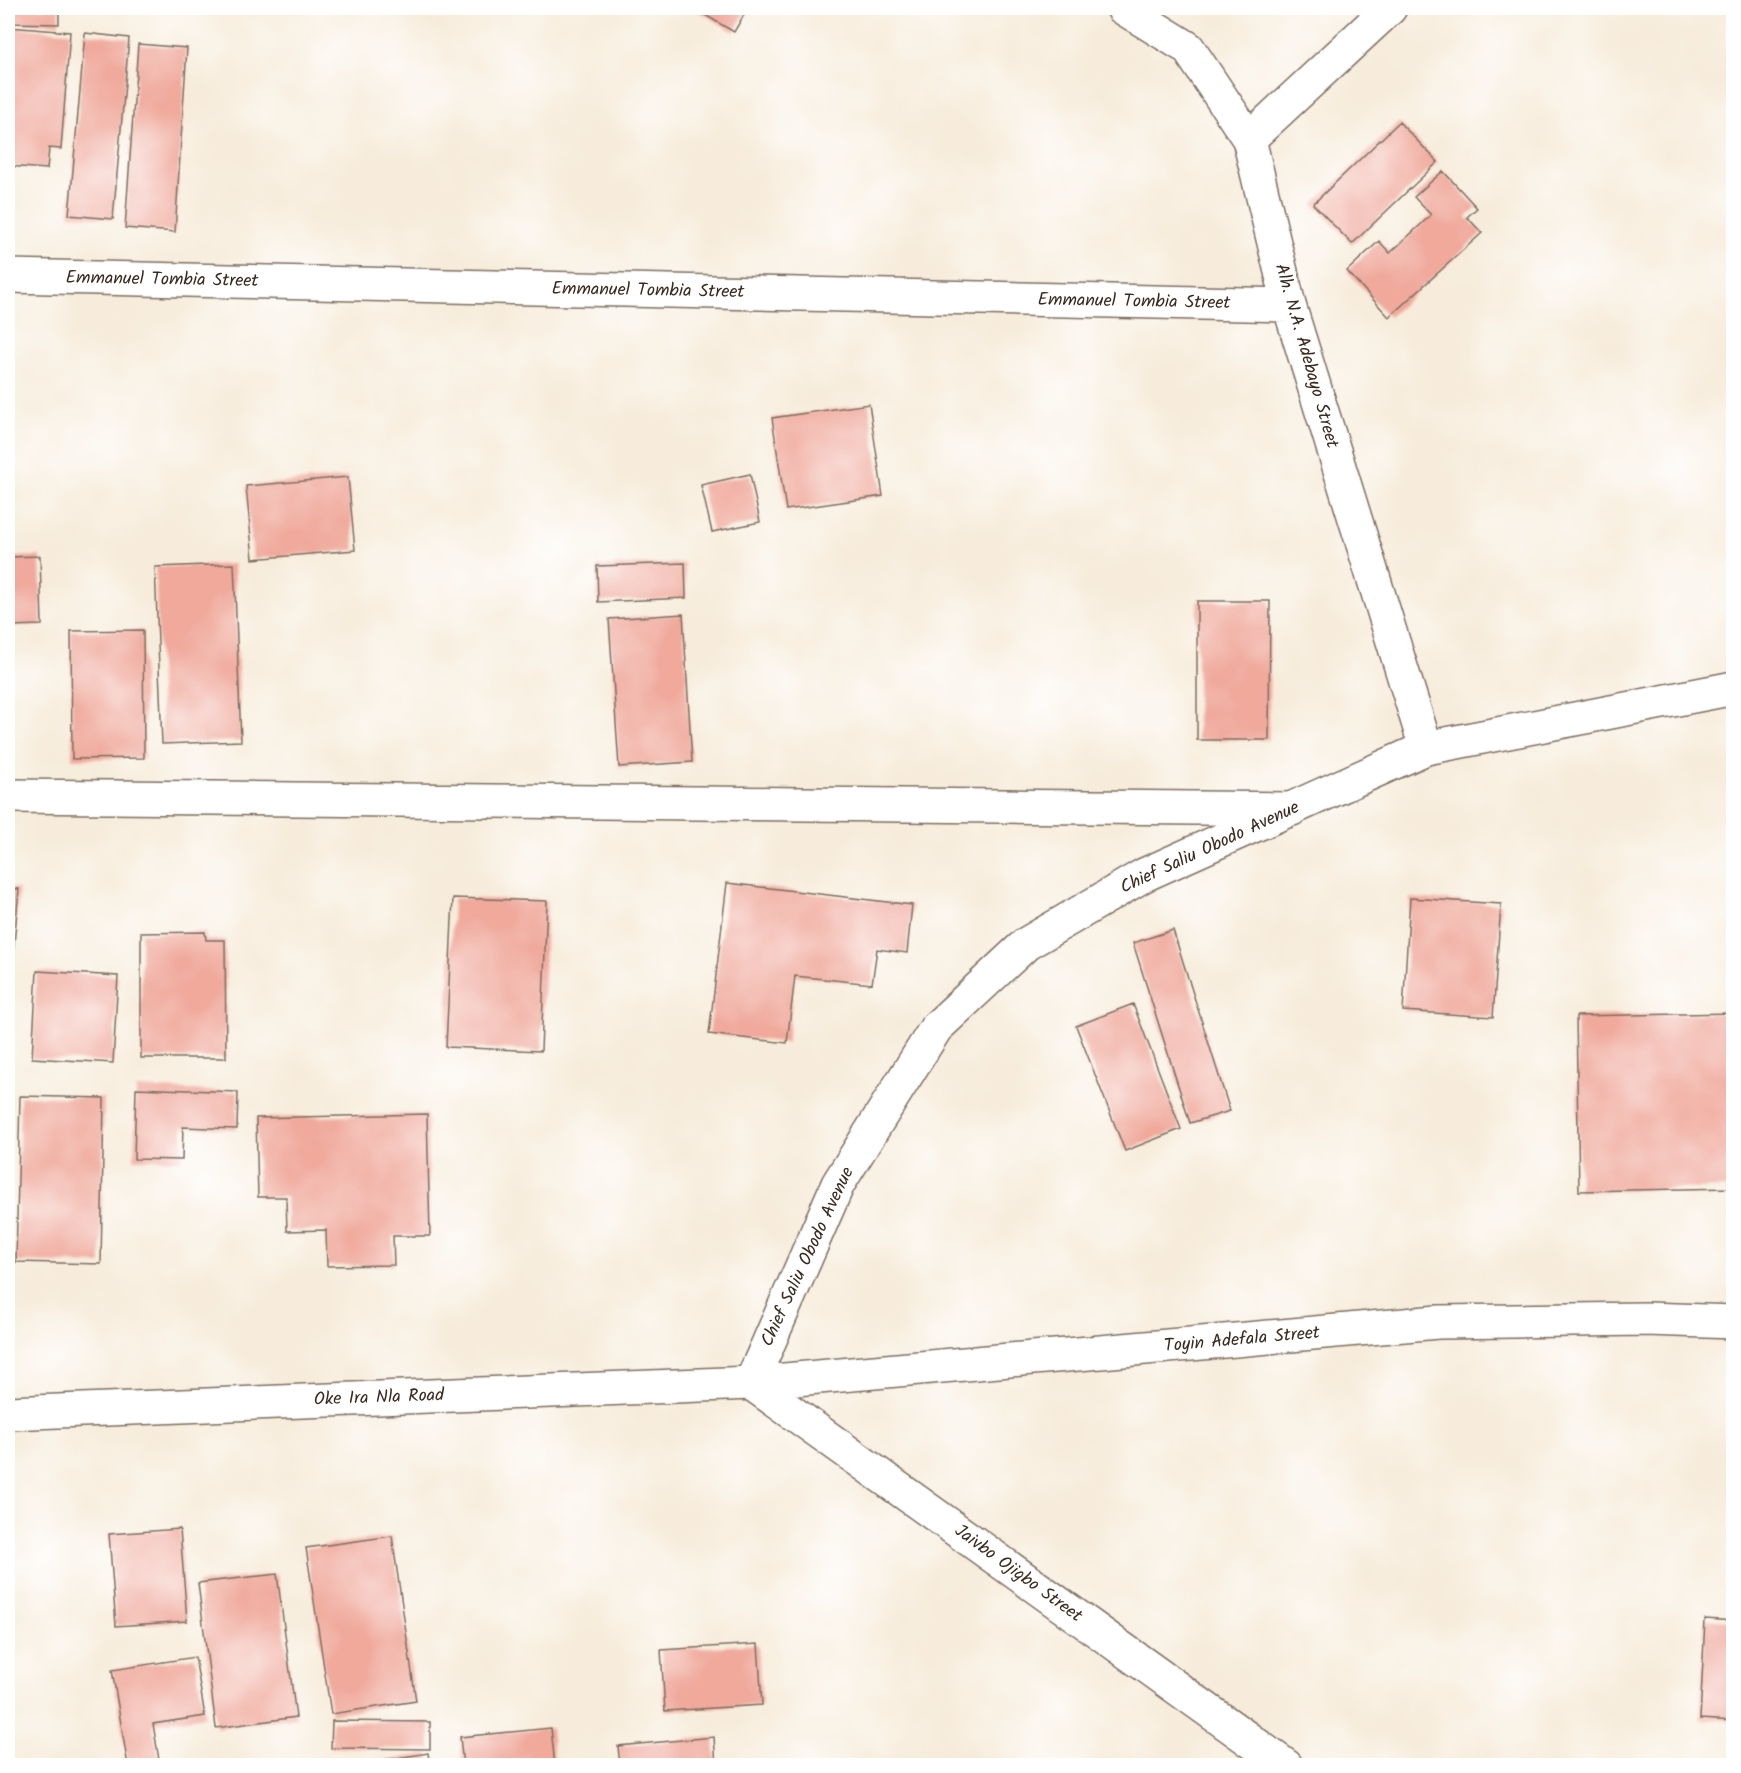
<svg xmlns="http://www.w3.org/2000/svg" width="1741" height="1773" font-family="Kalam,sans-serif">
	<rect width="100%" height="100%" fill="#fff"/>
	<filter id="ink" filterUnits="userSpaceOnUse"><feTurbulence type="fractalNoise" baseFrequency=".0167" numOctaves="2"/><feDisplacementMap in="SourceGraphic" scale="12" xChannelSelector="R" yChannelSelector="G"/><feConvolveMatrix kernelMatrix="1 2 1 2 8 2 1 2 1" color-interpolation-filters="sRGB"/></filter>
	<filter id="wash" filterUnits="userSpaceOnUse"><feTurbulence type="fractalNoise" baseFrequency=".008" numOctaves="4" result="noise"/><feDisplacementMap in="SourceGraphic" scale="24" xChannelSelector="R" yChannelSelector="G"/><feGaussianBlur stdDeviation="1.35" result="paint"/><feColorMatrix in="noise" values="0 0 0 0 0 0 0 0 0 0 0 0 0 0 0 0 0 1.4 0 .05"/><feComposite in="paint" operator="in"/></filter>
	<g filter="url(#wash)">
		<rect width="100%" height="100%" fill="#f7ecdb"/>
		<g id="blocks">
			<path fill="#f0a99b" d="M8 8H59V24L8 23Z
				M693 8H748L734 32Z
				M8 27 70 32 61 149 49 148 47 169 8 166Z
				M85 33 129 38 113 219 69 215Z
				M138 44 187 48 175 232 125 228Z
				M1399 122 1438 162 1352 244 1313 204Z
				M1443 171 1477 208 1467 217 1482 233 1389 317 1347 271 1379 241 1390 253 1431 215 1414 197Z
				M869 404 883 496 786 510 772 418Z
				M750 474 760 522 712 532 701 485Z
				M348 477 355 550 253 559 246 486Z
				M40 556 42 625 8 626V557Z
				M685 563 686 598 598 602 597 566Z
				M234 564 241 741 162 744 155 567Z
				M1197 601H1270L1269 740H1197Z
				M683 614 692 762 619 767 609 619Z
				M143 630 144 758 72 759 71 631Z
				M727 883 912 905 907 953 877 949 872 984 795 976 787 1043 709 1034Z
				M8 888 19 889 9 1000H8Z
				M453 898 547 901 541 1051 446 1047Z
				M1410 898 1501 904 1493 1017 1403 1011Z
				M1173 930 1230 1111 1190 1123 1133 943Z
				M205 932 206 940H225L226 1058H141V933Z
				M37 971 118 976 113 1063 32 1058Z
				M1133 1004 1181 1129 1125 1151 1076 1026Z
				M1734 1013V1188L1579 1191 1576 1016Z
				M136 1088 238 1092 237 1129 183 1127 182 1160 134 1159Z
				M20 1096 104 1098 101 1264 16 1262Z
				M427 1114 430 1236H393L394 1265 327 1266 326 1230 287 1231 286 1197H258L256 1118Z
				M180 1529 187 1621 116 1626 109 1534Z
				M392 1536 416 1701 331 1714 306 1548Z
				M277 1574 296 1717 216 1728 198 1583Z
				M1705 1619 1734 1621V1721L1700 1719Z
				M758 1644 762 1705 665 1711 661 1650Z
				M195 1657 205 1716 153 1724 160 1766H128L112 1670Z
				M332 1721 430 1722V1749L331 1748Z
				M551 1728 555 1766H463L460 1737Z
				M714 1737 716 1765 620 1766 618 1746Z
				M428 1753 430 1766H359V1764Z"/>
		</g>
	</g>
	<g filter="url(#ink)">
		<use href="#blocks" fill-opacity="0" stroke="#7d6e60" stroke-width="1.5"/>
		<g fill="none" stroke-linecap="round" stroke-linejoin="round">
			<defs>
				<path id="minor" d="M1123 8 1188 48 1249 139 1289 305 1426 748
					M1249 139 1390 8
					M8 276 1289 305
					M8 796 1292 809
					M751 1383 838 1184 936 1028 1026 944 1144 875 1426 748 1734 688
					M751 1383 1286 1766
					M8 1413 751 1383 1438 1322 1647 1319 1734 1322"/>
			</defs>
			<use href="#minor" stroke="#7d6e60" stroke-width="36"/>
			<use href="#minor" stroke="#fff" stroke-width="33"/>
		</g>
	</g>
	<g text-anchor="middle" dominant-baseline="central" stroke-width="6" stroke-linejoin="round" paint-order="stroke">
		<g font-size="18" fill="#3b2a1e" stroke="#fff">
			<text transform="translate(162 280) rotate(1)">Emmanuel Tombia Street</text>
			<text transform="translate(648 291) rotate(1)">Emmanuel Tombia Street</text>
			<text transform="translate(1134 302) rotate(1)">Emmanuel Tombia Street</text>
			<text transform="translate(1306 356) rotate(74)">Alh. N.A. Adebayo Street</text>
			<text transform="translate(1210 848) rotate(-25)">Chief Saliu Obodo Avenue</text>
			<text transform="translate(808 1257) rotate(-65)">Chief Saliu Obodo Avenue</text>
			<text transform="translate(1242 1340) rotate(-5)">Toyin Adefala Street</text>
			<text transform="translate(379 1398) rotate(-2)">Oke Ira Nla Road</text>
			<text transform="translate(1018 1574) rotate(36)">Jaivbo Ojigbo Street</text>
		</g>
	</g>
	<rect width="1741" height="1773" fill="none" stroke="#fff" stroke-width="30"/>
</svg>
